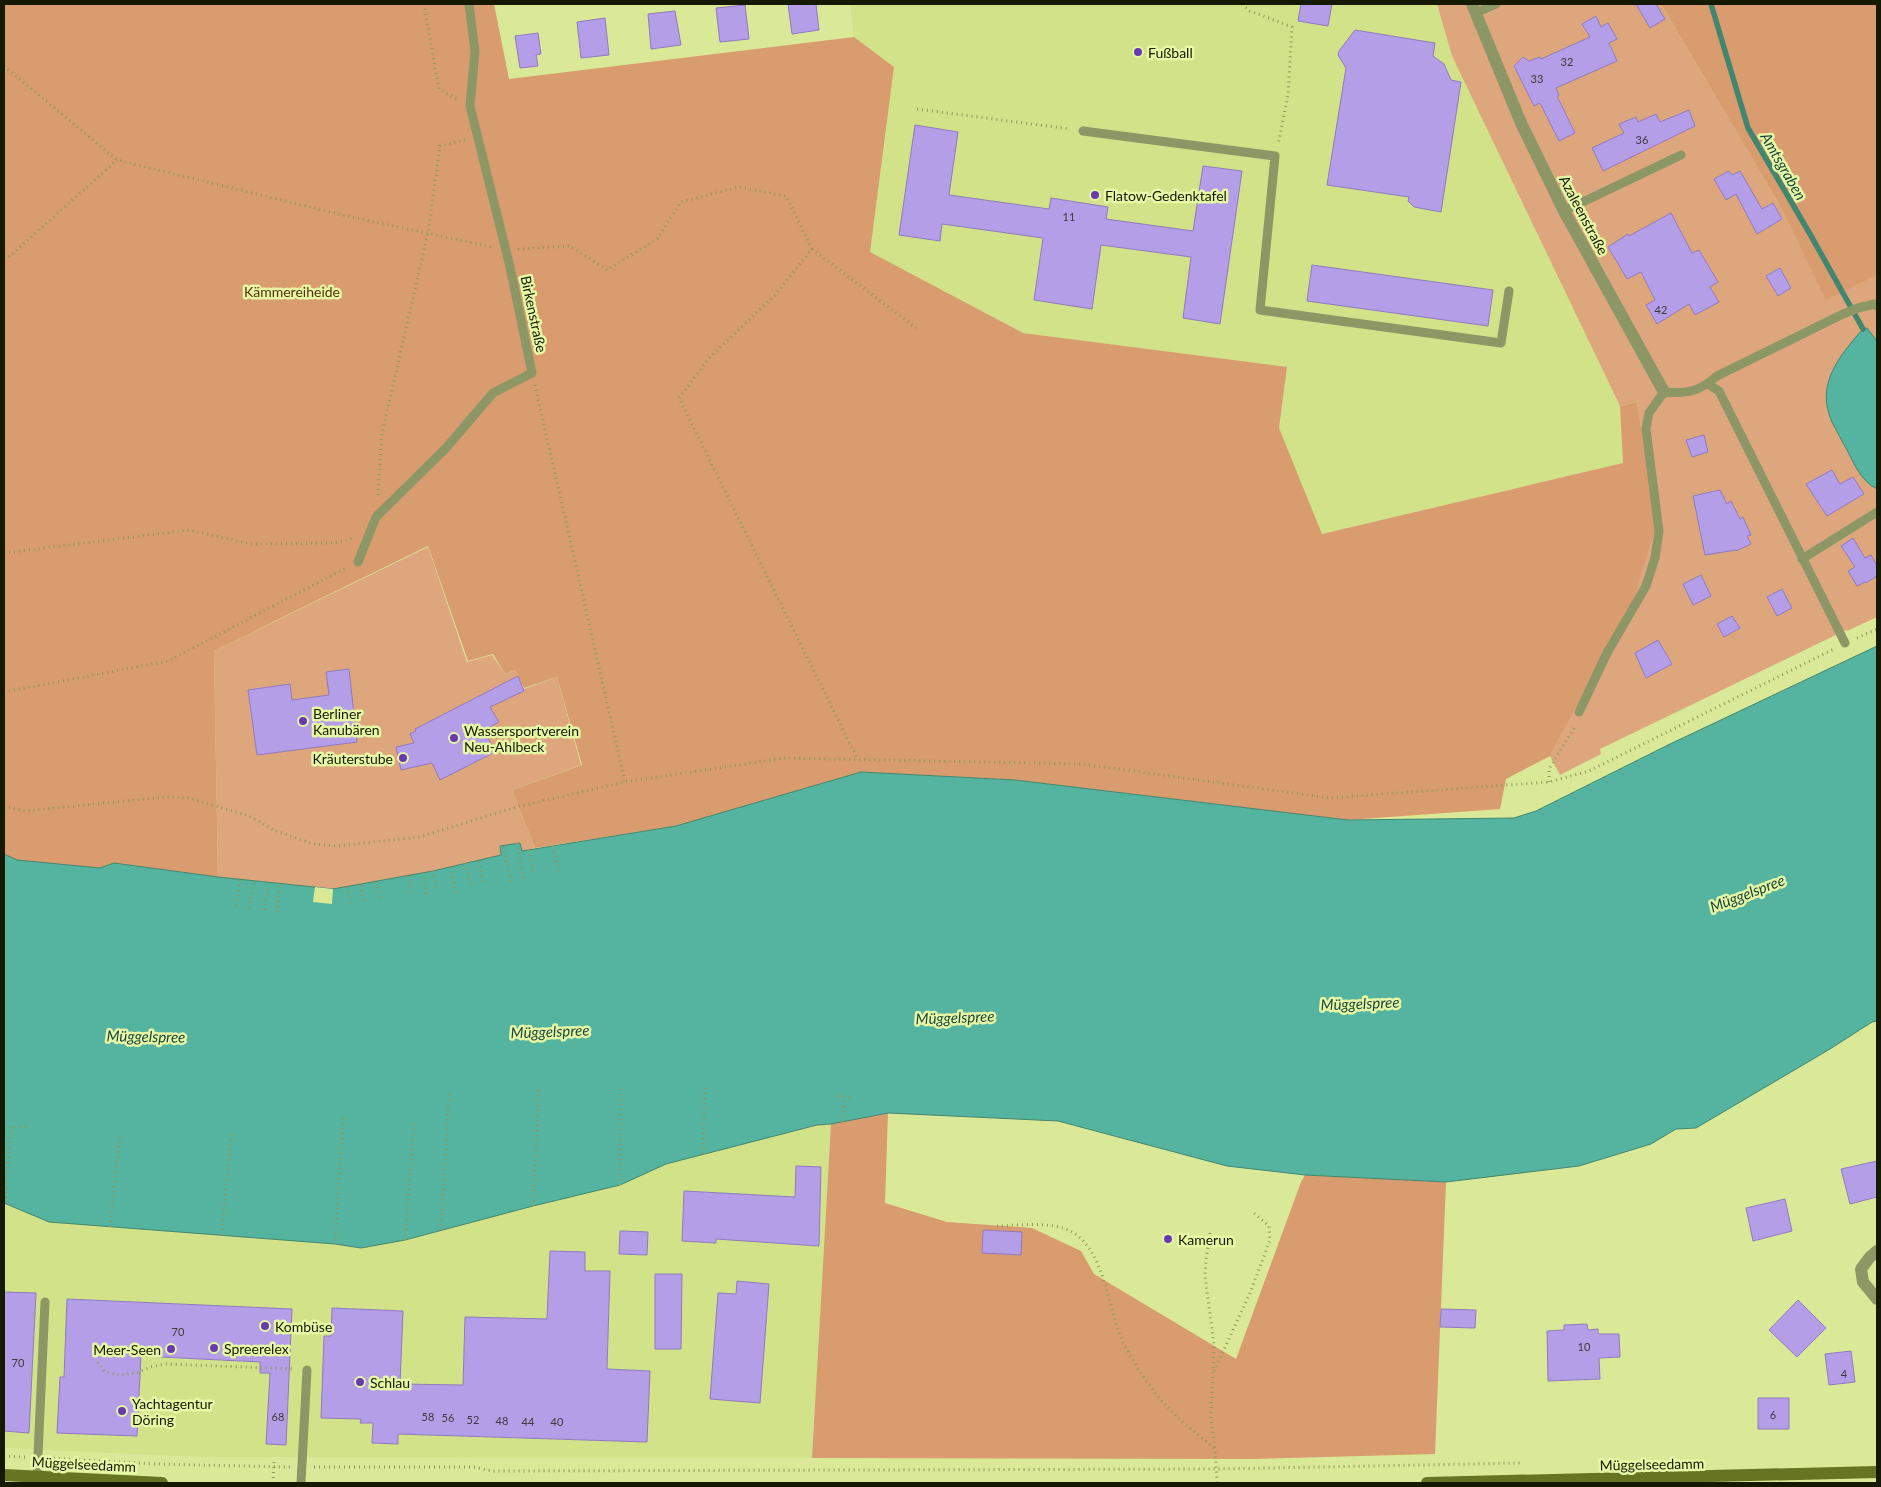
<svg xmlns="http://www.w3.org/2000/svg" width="1881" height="1487" font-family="Lato,sans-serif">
	<rect width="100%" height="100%" fill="#d9e998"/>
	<path fill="#d1e288" d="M850 4H1437L1452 56 1620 406 1623 463 1321 534 1279 428 1287 367 1023 333 870 252 894 67 854 37Z
		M831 1124 812 1458 199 1457 4 1448V1203L49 1222 335 1244 361 1248 405 1240 533 1206 620 1185 666 1164 817 1125Z"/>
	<path fill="#dda67d" d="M1437 4H1661L1780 206 1802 251 1877 275V617L1847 631 1846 630 1600 749 1601 754 1560 775 1550 756 1633 599 1657 526 1637 402 1620 406 1452 56Z
		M428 547 467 662 492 655 505 674 515 670 524 689 557 677 581 765 512 790 535 848 522 851 520 843 500 846 501 855 433 871 333 889 218 877 214 651Z"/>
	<path fill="#d99c6e" d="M4 4H494L509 79 854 37 894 67 870 252 1023 333 1287 367 1279 428 1322 534 1623 463 1620 406 1637 402 1657 525 1634 598 1550 756 1506 779 1500 809 1348 820 1015 780 861 772 677 826 535 848 512 790 582 765 557 677 524 688 515 670 505 674 493 654 468 661 428 546 214 651 218 877 114 863 100 868 17 860 4 854Z
		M1661 4H1877V275L1826 300 1780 206Z
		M888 1113 885 1203 947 1222 1032 1228 1081 1251 1094 1274 1236 1359 1301 1182 1305 1175 1446 1182 1435 1454 1252 1459 812 1458 831 1124Z"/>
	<path fill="#55b49f" stroke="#42866f" d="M1867 328 1877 341V489C1862 482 1854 464 1847 450 1842 441 1837 432 1832 422 1815 385 1839 356 1863 329Z
		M1877 646V1021L1872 1022 1830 1049 1696 1128 1676 1129 1651 1144 1579 1166 1446 1182 1305 1175 1227 1166 1058 1121 888 1113 831 1124 817 1125 666 1164 620 1185 533 1206 405 1240 361 1248 335 1244 49 1222 4 1203V854L17 860 100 868 114 863 218 877 333 889 433 871 501 855 500 846 520 843 522 851 676 826 861 772 1015 780 1348 820 1514 818 1536 811 1668 745Z"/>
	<path fill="#d9e998" d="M315 887 333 889 332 904 313 902Z"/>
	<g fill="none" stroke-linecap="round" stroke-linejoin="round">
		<path stroke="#42866f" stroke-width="5.5" d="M1711 4 1748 128 1810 234 1863 329"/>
	</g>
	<path fill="#b49ee7" stroke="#907ac0" d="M788 4H816L819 30 792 34Z
		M1301 4H1332L1328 26 1298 21Z
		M1636 4H1656L1665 19 1650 28Z
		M745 5 749 39 720 42 716 8Z
		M675 11 681 45 651 49 648 14Z
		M1596 16 1601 27 1608 23 1617 39 1609 43 1617 61 1556 88 1559 95 1557 96 1575 133 1559 141 1540 103 1534 106 1514 66 1523 57 1529 61 1540 57 1541 59 1590 37 1582 24Z
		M605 18 609 55 581 58 577 22Z
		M1355 30 1435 43 1433 56 1444 64 1451 80 1461 82 1441 212 1414 207 1408 201 1409 197 1327 185 1346 68 1338 55 1339 51Z
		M538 33 541 54 536 55 538 66 520 68 515 36Z
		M1689 110 1695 126 1603 171 1592 148 1624 133 1619 124 1636 117 1638 122 1656 114 1660 122Z
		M915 125 958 132 949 195 1049 209 1051 198 1108 207 1106 219 1193 231 1203 166 1242 171 1220 324 1183 318 1191 257 1101 245 1092 309 1034 300 1043 238 942 224 940 241 899 235Z
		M1729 171 1732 175 1740 171 1762 209 1773 203 1782 219 1757 234 1736 194 1726 200 1714 179Z
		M1671 213 1692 253 1699 250 1718 282 1710 287 1719 302 1695 315 1689 304 1657 324 1646 305 1655 300 1641 272 1627 279 1608 247 1628 234 1629 236Z
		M1312 265 1493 290 1488 326 1307 301Z
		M1780 268 1791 288 1778 296 1766 276Z
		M1704 435 1708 452 1692 457 1686 440Z
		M1832 470 1840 484 1853 477 1864 494 1827 516 1806 484Z
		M1720 490 1727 504 1731 501 1740 519 1743 517 1751 535 1747 536 1751 544 1736 551V550L1705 555 1693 496Z
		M1853 538 1865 558 1871 555 1877 566V576L1866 583 1865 582 1857 586 1848 571 1855 567 1841 546Z
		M1701 575 1711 596 1693 605 1683 584Z
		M1782 589 1792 608 1777 616 1767 597Z
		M1732 616 1740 628 1724 637 1717 624Z
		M1658 640 1672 664 1646 678 1635 653Z
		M349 669 357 742 257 755 248 690 290 684 292 700 329 695 326 672Z
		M518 676 524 691 490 707 499 722 484 730 495 752 440 780 432 763 401 770 396 747 414 743 410 734 416 731 415 729Z
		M1877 1161V1197L1850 1204 1841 1169Z
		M796 1166 821 1167 819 1246 716 1239V1243L682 1241 684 1191 795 1197Z
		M1785 1199 1792 1231 1753 1241 1746 1208Z
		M983 1230 1022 1232 1021 1255 982 1253Z
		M620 1231 648 1232 647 1255 619 1254Z
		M550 1251 585 1252V1271H610L607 1369 650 1371 647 1442 398 1434V1444L372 1443 373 1423H360L361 1419 321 1418 324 1336H331L332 1308 403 1311 400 1384 463 1385 465 1317 547 1319Z
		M655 1274H682L681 1349H655Z
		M737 1281 769 1284 760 1403 710 1399 718 1293 736 1294Z
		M4 1292 36 1293 29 1433 4 1431Z
		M67 1299 292 1309 286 1445 266 1444 270 1373H260V1362L141 1356 137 1436 57 1433 60 1377H64Z
		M1798 1300 1826 1328 1797 1357 1769 1330Z
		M1441 1309 1476 1310 1475 1328 1440 1327Z
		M1587 1324 1588 1330 1598 1329V1334H1619L1620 1357 1599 1358 1600 1379 1548 1381 1547 1331 1564 1330V1325Z
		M1851 1351 1855 1382 1829 1385 1825 1354Z
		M1758 1398H1789V1429H1758Z"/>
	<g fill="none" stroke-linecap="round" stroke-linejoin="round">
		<path stroke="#8d995d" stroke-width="3" stroke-dasharray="1 4" stroke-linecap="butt" d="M424 4 439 89 457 99
			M1242 4 1250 11 1292 27 1288 95 1278 145
			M4 66 117 160 351 217 492 247
			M917 109 1070 129
			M518 249 570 246 607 270 657 239 681 202 739 187 786 196 812 249 775 295 710 357 679 398 857 758
			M812 249 916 328
			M4 259 10 256 117 160
			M535 385 625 782
			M378 495 382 433 428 233 440 146 465 140
			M4 553 189 530 251 544 334 543 354 538
			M1857 638 1877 629
			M4 692 168 661 346 568
			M1549 782V769L1576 725
			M4 806 25 811 165 797 189 798 249 816 274 830 313 844 338 846 419 837 520 806 625 782 784 758 1082 764 1329 798 1549 782 1589 771 1834 649
			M517 843 524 880
			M503 846 512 884
			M553 846 559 872
			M529 850 534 873
			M479 861 483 882
			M466 863 471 886
			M451 867 456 893
			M433 871 437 891
			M423 873 427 895
			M408 876 411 894
			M376 882 380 898
			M361 885 364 901
			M347 887 351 903
			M236 906 240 880
			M249 908 254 881
			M264 910 269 883
			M277 912 280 884
			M838 1096 850 1097
			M842 1122 845 1097
			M703 1154 705 1084
			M620 1185 621 1088
			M5 1203 11 1127H27
			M533 1206 539 1088
			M997 1226C1019 1225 1053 1221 1072 1232 1101 1248 1107 1297 1117 1326 1120 1338 1127 1350 1133 1360 1156 1401 1180 1420 1215 1449L1217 1483
			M110 1227 120 1135
			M441 1230 449 1093
			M1210 1233 1206 1260 1205 1276 1214 1345 1211 1418 1215 1448
			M221 1235 232 1133
			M405 1240 414 1121
			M335 1244 343 1117
			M98 1362 105 1372 119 1375 137 1373 150 1367 165 1364 295 1369
			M1214 1371 1250 1293 1270 1240 1269 1226 1254 1213
			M4 1456 26 1457
			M49 1458 155 1464 290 1467
			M314 1467H474L492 1471 1217 1469 1522 1463
			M273 1483 274 1462"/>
		<path stroke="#8d9766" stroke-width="9" d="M1476 13 1496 4
			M1083 131 1275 156 1260 310 1501 343 1509 291
			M1564 211 1681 155
			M1708 384 1719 391 1845 643
			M1802 559 1877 512
			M358 562 376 517 446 448 493 393 532 373 510 267 470 106 475 51 469 4
			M1579 712 1607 653 1646 586 1655 558 1659 531 1646 429 1649 413 1664 392C1686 394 1699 392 1717 376L1843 314 1858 308 1875 304 1877 306
			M37 1477 45 1302
			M301 1483 307 1370"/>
		<path stroke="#8d9766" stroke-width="12" d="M1472 4 1521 123 1564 211 1664 392
			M1877 1251 1870 1257 1861 1269 1863 1282 1877 1299"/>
		<path stroke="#677422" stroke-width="12" d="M4 1475 162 1483
			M1427 1483 1877 1472"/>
	</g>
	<g fill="#6939b0" stroke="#e6f7a5" stroke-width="2">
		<circle cx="1138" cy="52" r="5"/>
		<circle cx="1095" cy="195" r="5"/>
		<circle cx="303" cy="721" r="5"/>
		<circle cx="454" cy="738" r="5"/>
		<circle cx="403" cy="758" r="5"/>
		<circle cx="1168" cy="1239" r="5"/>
		<circle cx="265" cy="1326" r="5"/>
		<circle cx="214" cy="1348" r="5"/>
		<circle cx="171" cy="1349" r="5"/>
		<circle cx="360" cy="1382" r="5"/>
		<circle cx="122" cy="1411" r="5"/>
	</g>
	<g text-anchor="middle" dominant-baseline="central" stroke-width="5" stroke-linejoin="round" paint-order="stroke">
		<g font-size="11" fill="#3d3a3a">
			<text x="1567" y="61">32</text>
			<text x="1537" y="78">33</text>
			<text x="1642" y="139">36</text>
			<text x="1069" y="216">11</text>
			<text x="1661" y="309">42</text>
			<text x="178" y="1331">70</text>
			<text x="1584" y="1346">10</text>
			<text x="18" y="1362">70</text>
			<text x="1844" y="1373">4</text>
			<text x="1773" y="1414">6</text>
			<text x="278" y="1416">68</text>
			<text x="428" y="1416">58</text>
			<text x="448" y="1417">56</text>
			<text x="473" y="1419">52</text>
			<text x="502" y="1420">48</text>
			<text x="528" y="1421">44</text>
			<text x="557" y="1421">40</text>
		</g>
		<g font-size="14" fill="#151900" stroke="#e6f7a5" text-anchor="start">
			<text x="1148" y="52">Fußball</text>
			<text x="1105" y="195">Flatow-Gedenktafel</text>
			<text x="313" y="713">Berliner<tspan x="313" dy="16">Kanubären</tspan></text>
			<text x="464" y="730">Wassersportverein<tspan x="464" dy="16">Neu-Ahlbeck</tspan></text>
			<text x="393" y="758" text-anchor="end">Kräuterstube</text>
			<text x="1178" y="1239">Kamerun</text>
			<text x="275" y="1326">Kombüse</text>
			<text x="224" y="1348">Spreerelex</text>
			<text x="161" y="1349" text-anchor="end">Meer-Seen</text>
			<text x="370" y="1382">Schlau</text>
			<text x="132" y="1403">Yachtagentur<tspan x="132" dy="16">Döring</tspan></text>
		</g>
		<g font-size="14" fill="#151900" stroke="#e6f7a5">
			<text transform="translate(1584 215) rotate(62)">Azaleenstraße</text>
			<text transform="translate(534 314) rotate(78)">Birkenstraße</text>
			<text transform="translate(84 1464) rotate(3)">Müggelseedamm</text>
			<text transform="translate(1652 1464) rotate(-1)">Müggelseedamm</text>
		</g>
		<g font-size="14" fill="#58300c" stroke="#e6f7a5">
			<text x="292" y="291">Kämmereiheide</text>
		</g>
		<g font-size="15" font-style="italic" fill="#1a453c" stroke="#e6f7a5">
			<text transform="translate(1784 166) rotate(60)">Amtsgraben</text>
			<text transform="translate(1747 893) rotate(-21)">Müggelspree</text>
			<text transform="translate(1360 1003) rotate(-2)">Müggelspree</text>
			<text transform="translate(955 1017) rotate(-2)">Müggelspree</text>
			<text transform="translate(550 1031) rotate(-2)">Müggelspree</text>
			<text transform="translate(146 1036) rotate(1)">Müggelspree</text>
		</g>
	</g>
	<rect width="1881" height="1487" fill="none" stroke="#151900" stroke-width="10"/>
</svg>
